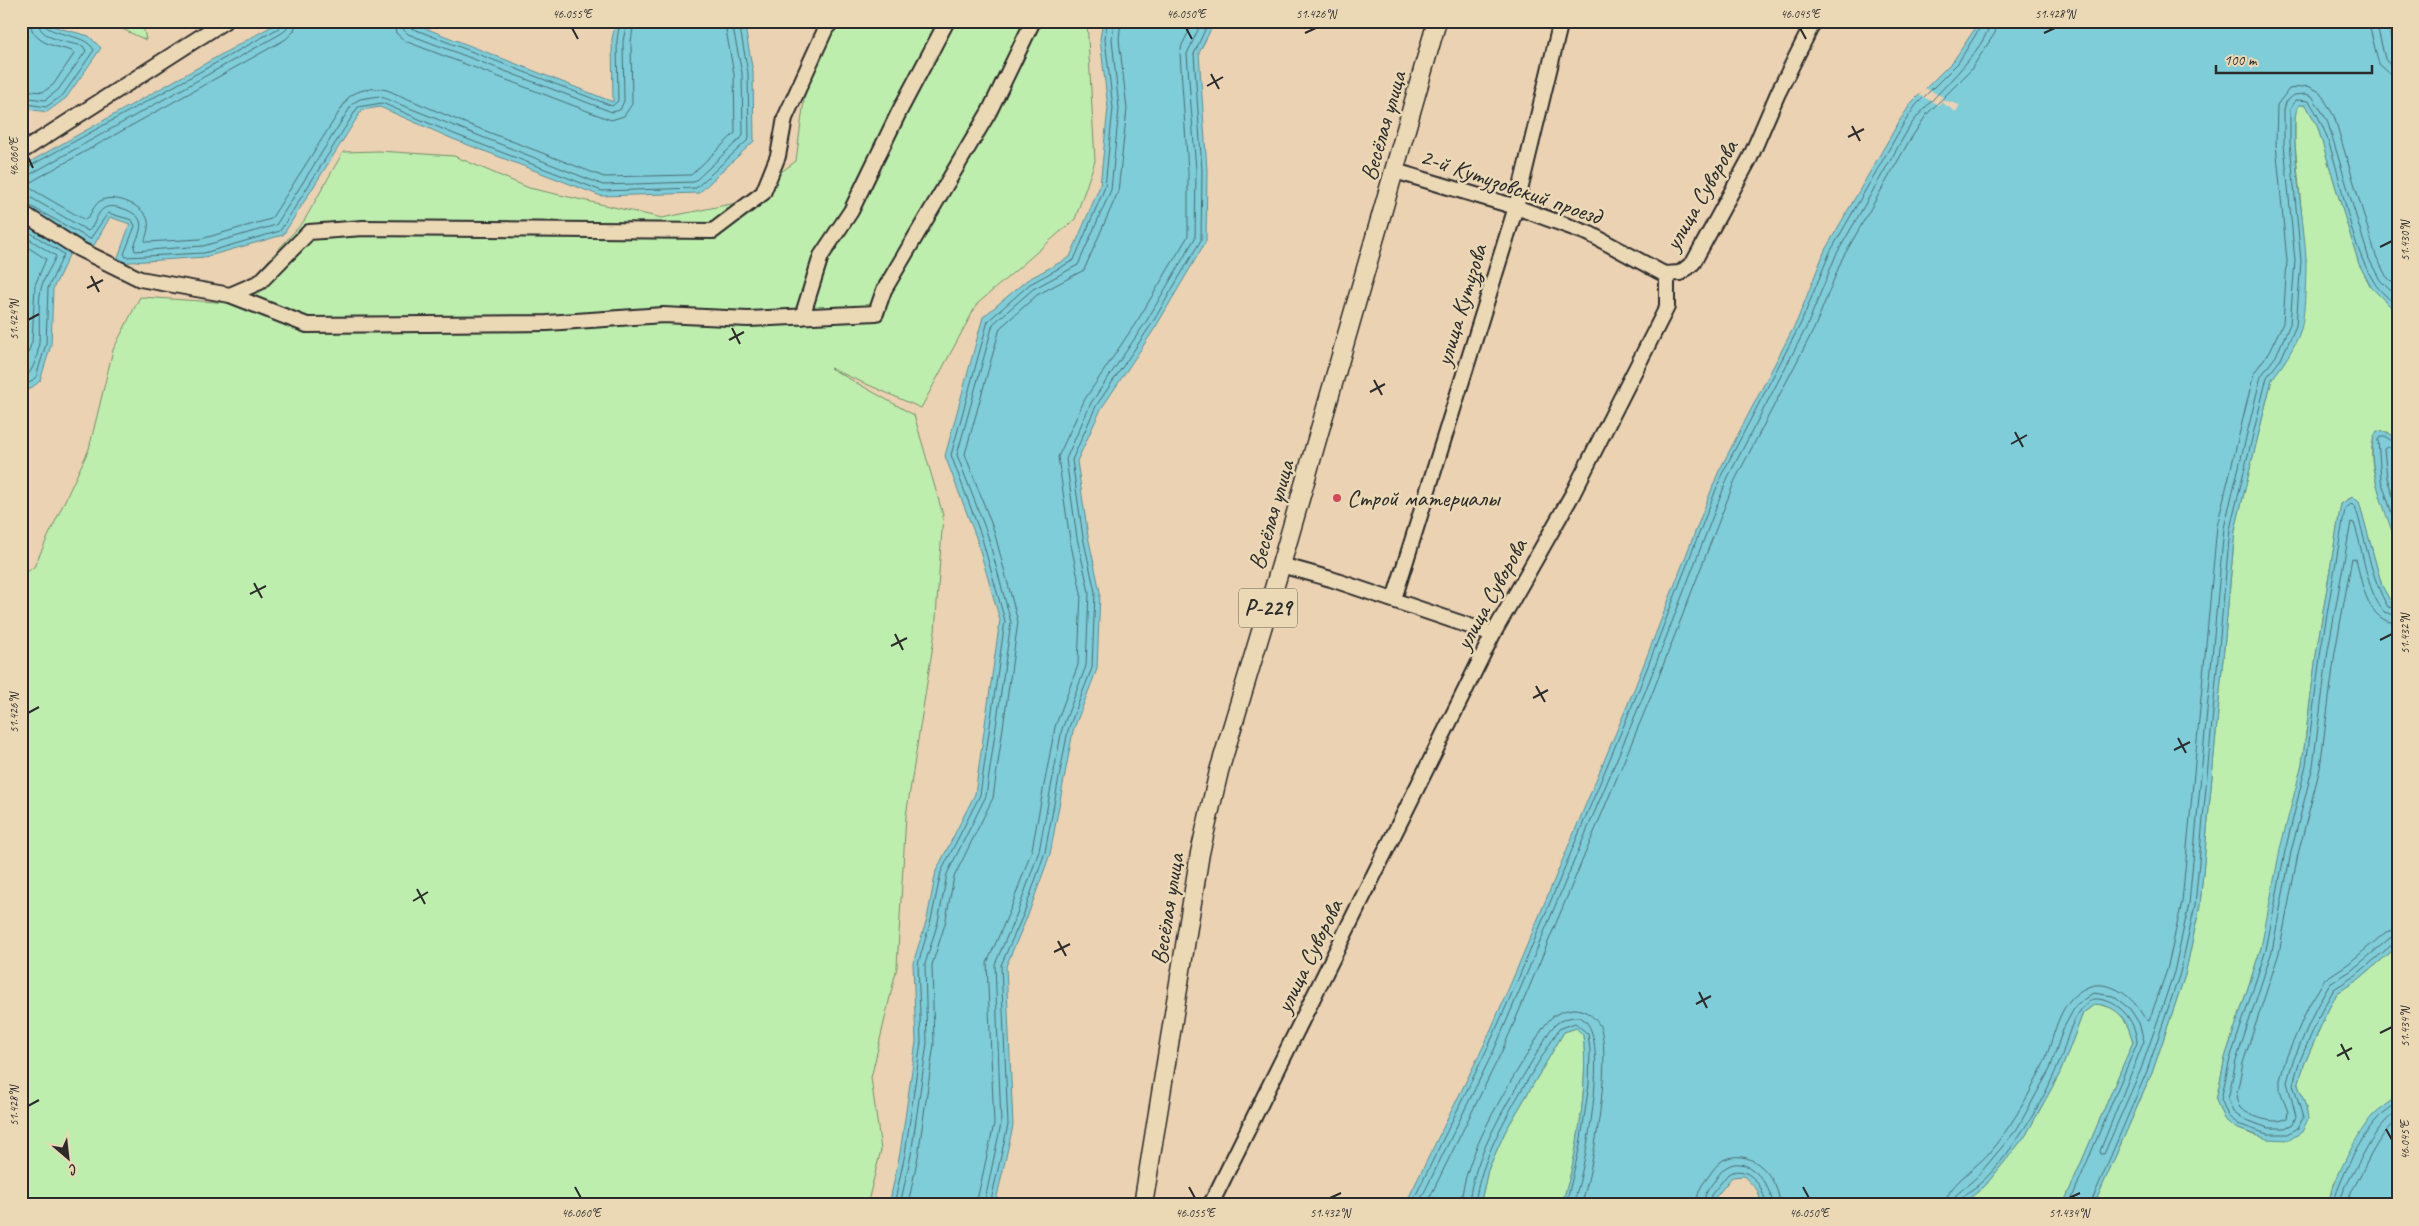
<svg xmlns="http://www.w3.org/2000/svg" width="2419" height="1226" font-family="Caveat,sans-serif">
	<rect width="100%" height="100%" fill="#ebd2b2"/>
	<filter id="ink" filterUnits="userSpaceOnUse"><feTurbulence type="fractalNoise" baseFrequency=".02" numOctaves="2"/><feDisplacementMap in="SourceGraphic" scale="10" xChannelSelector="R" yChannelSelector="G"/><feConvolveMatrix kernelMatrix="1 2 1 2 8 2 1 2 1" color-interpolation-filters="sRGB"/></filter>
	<g filter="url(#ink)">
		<path fill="#beeead" stroke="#748c6c" d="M105 21H142L146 40Z
			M825 21H1087L1095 161 1075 219 977 304 921 408 830 368 914 415 943 515 935 632 906 816 897 967 871 1078 881 1150 867 1205H21V576L34 567 89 449 113 350 140 297 230 303 304 221 343 152 379 151 454 156 529 188 662 218 741 202 796 161 811 47Z
			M2299 105H2306L2317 125 2359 264 2371 287 2398 314V441L2388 432 2377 431C2359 459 2391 517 2397 547 2401 564 2398 587 2398 605L2392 604 2382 586 2359 502 2352 497 2341 504 2317 648 2302 764 2261 948 2225 1058 2216 1100 2224 1119 2236 1128 2256 1136 2306 1107 2298 1085 2304 1065 2326 1014 2337 993 2359 979 2398 946V1096L2373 1115 2333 1184 2328 1205H2094L2152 1073 2185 975 2200 905 2235 530 2272 379 2285 361 2306 261 2295 143V109Z
			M2095 1004C2119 1006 2127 1020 2133 1042L2063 1205H1961L1985 1186 2026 1135 2060 1073 2083 1013Z
			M1576 1028 1583 1035C1589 1078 1577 1164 1561 1205H1480L1488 1170 1505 1132 1564 1032Z"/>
		<path fill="#7ecdd9" stroke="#5d8c93" d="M21 21H46L55 27 89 36 101 48 66 98 47 112 21 108Z
			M281 21H407L613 102 612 39 616 21H747L745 27 753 72 754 141 699 193 601 196 453 139 380 107 362 110 283 235 205 257 116 263 130 224 110 217 93 247 21 204V167L26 164Z
			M1103 21H1215L1199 53 1207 170 1206 241 1155 328 1101 409 1077 461 1088 536 1100 592 1097 669 1073 731 1050 854 1028 915 1006 966 1013 1126 995 1205H889L900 1153 916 1042 913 963 927 919 936 871 975 794 1000 620 976 537 945 456 983 317 1027 280 1070 257 1100 186 1108 108 1100 39Z
			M1980 21H2386L2398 67V314L2371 287 2359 264 2317 125 2306 105H2299C2286 120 2306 233 2306 260 2306 276 2305 315 2301 329 2295 347 2284 364 2272 379L2235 530 2200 905 2185 975 2152 1073 2094 1205H2063L2133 1042C2127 1020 2119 1006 2095 1004L2083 1013 2060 1073 2026 1135 1985 1186 1961 1205H1762L1758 1191 1744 1176 1732 1177 1715 1198V1205H1561C1577 1164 1589 1078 1583 1035L1576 1028 1564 1032 1505 1132 1488 1170 1480 1205H1405L1485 1043 1514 976 1635 687 1718 473 1797 321 1825 250 1900 120 1912 102 1954 60Z
			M22 221 71 251 53 289 51 345 40 381 21 396Z
			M2377 431 2388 433 2398 441V548C2389 521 2361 456 2377 431Z
			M2353 497 2359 502 2382 586 2392 604 2398 605V946L2359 979 2337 993 2326 1014 2304 1065 2298 1085 2306 1107 2308 1119 2302 1132 2289 1140 2267 1139 2236 1128 2224 1119 2216 1100 2225 1058 2261 948 2280 849 2302 764 2317 648 2341 504Z
			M2398 1096V1205H2328C2332 1183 2358 1131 2373 1115 2380 1108 2390 1102 2398 1096Z"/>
		<path fill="#ebd2b2" d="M1925 88 1943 97V100L1960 105 1956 112 1941 102 1939 105 1919 95Z"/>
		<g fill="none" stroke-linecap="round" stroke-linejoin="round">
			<path stroke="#4c6c71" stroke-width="1" d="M296 21 294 31 286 39 36 179 28 184V187L85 220C92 215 93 204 102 200 116 194 145 206 148 221 149 228 147 233 145 240L146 242 201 239 271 219 348 98C357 89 375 87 387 90L460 121 604 177 691 175 735 133 734 74 726 30 727 21
				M393 21 396 33 405 41 611 120 624 116 632 104 631 42 634 21
				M401 21 403 29 408 34 612 112 620 110 624 101 623 41 627 21
				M407 21 411 28 612 106 618 101 617 40 620 21
				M2368 21 2379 64 2388 72 2398 74
				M2376 21 2385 59 2390 65 2398 66
				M21 90 43 92 53 85 74 54 72 51C55 46 31 43 30 21
				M21 97 45 100 58 90 86 51 83 46C68 42 39 40 38 21
				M21 103 46 107 63 95 94 50C85 34 59 37 45 26L44 21
				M21 171 279 28 282 21
				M21 177 29 175 282 33 287 29 288 21
				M21 194 28 196 88 231C95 226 96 214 103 209 111 202 137 211 140 221 143 229 136 240 134 247L135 251 203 246 276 225 353 103 360 99 379 96 603 185 694 182 743 136 742 73 733 28 735 21
				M21 201 90 239 108 213 132 220 135 226 124 254 126 257 204 253 280 231 358 107 382 103 454 134 602 191 696 188 749 139 748 73 740 28 741 21
				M21 227 64 254 48 288 46 344 36 377 21 390
				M21 234 56 256C52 266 45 275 42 285 33 315 51 357 21 382
				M21 243 46 259 35 285 32 342 21 372
				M2398 445 2386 437H2380L2378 440 2381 480 2398 532
				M2398 451 2387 447 2384 449 2387 478 2398 512
				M2398 609 2388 607C2370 577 2366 539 2355 506L2351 504 2345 509 2321 649 2306 765 2285 851 2266 950 2230 1059 2221 1099 2228 1116 2238 1124 2267 1134H2288L2298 1128 2303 1118 2293 1084 2299 1063 2321 1012 2334 989 2356 975 2393 944 2398 942
				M2398 616 2384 612C2365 588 2364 552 2354 523L2351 522 2328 650 2313 766 2291 852 2272 951 2236 1061 2228 1099 2233 1112 2241 1118 2268 1128H2285L2293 1124 2296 1116 2287 1082 2293 1061 2316 1008 2330 984 2352 970 2390 938 2398 936
				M2398 623C2367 623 2362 583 2356 559L2352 558 2335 652 2320 768 2298 854 2279 953 2243 1063 2236 1098 2240 1108C2250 1116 2275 1126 2287 1118L2288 1112 2280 1090V1080L2286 1058 2309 1005 2325 979 2348 964 2386 932 2398 929
				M894 1205 905 1154 921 1042 918 964 931 920 941 872 980 795 1005 621 981 535 951 455 988 321 1030 284 1074 260 1105 187 1113 108 1105 39 1107 21
				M900 1205 911 1155 927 1043 925 964 938 922 947 874 986 796 1011 622 987 533 957 455 993 324 1033 289 1078 265 1111 190 1119 109 1112 39 1114 21
				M908 1205 918 1156 934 1044 932 965 945 924 954 877 993 798 1018 622 994 531 965 454 1000 328 1037 295 1084 270 1118 192 1127 109 1119 39 1121 21
				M976 1205 994 1124 987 963 1011 908 1032 849 1055 727 1078 665 1081 593 1070 540 1058 457 1085 399 1139 318 1188 236V171L1180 54 1182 45 1194 21
				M984 1205 1001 1124 995 964 1018 911 1039 851 1062 729 1086 666 1089 592 1077 538 1066 459 1091 403 1146 322 1195 238 1196 170 1187 54 1202 21
				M990 1205 1008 1125 1001 965 1024 913 1045 852 1068 730 1092 668 1095 592 1083 537 1072 460 1096 406 1151 325 1201 240 1202 170 1194 54 1209 21
				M1411 1205 1489 1045 1519 977 1639 689 1722 474 1801 323 1830 252 1904 123 1916 105 1958 63 1984 21
				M1418 1205 1495 1048 1524 980 1645 692 1728 477 1807 326 1836 255 1910 126C1927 101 1989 49 1990 21
				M1426 1205 1502 1051 1531 983 1652 694 1735 480 1814 329 1842 259 1908 143 1927 114 1970 71 1995 33 1998 21
				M1461 1205C1463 1158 1505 1090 1530 1050 1536 1040 1542 1027 1551 1018 1556 1013 1568 1009 1575 1009 1585 1009 1598 1019 1601 1029 1611 1061 1593 1173 1581 1205
				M1469 1205C1471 1158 1513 1093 1537 1053 1543 1044 1548 1031 1556 1024 1560 1020 1568 1018 1573 1017 1619 1010 1582 1182 1573 1205
				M1475 1205C1480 1149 1530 1077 1559 1029L1575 1023 1588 1034 1590 1050 1589 1084 1580 1145 1566 1205
				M1697 1205C1697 1193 1700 1187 1708 1177 1712 1171 1717 1164 1723 1160 1752 1146 1779 1178 1780 1205
				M1704 1205C1704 1194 1708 1189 1715 1180 1718 1176 1721 1171 1725 1168 1747 1152 1771 1185 1773 1205
				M1710 1205 1711 1195 1728 1174C1748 1163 1764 1187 1766 1205
				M1945 1205C1945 1187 1976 1168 1988 1154 2010 1128 2028 1098 2042 1067 2055 1040 2056 1000 2088 987 2104 980 2125 991 2135 1004 2140 1009 2143 1018 2149 1021L2167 970 2182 902 2217 526 2254 373 2269 352 2283 323 2287 261 2276 144 2277 105 2289 89 2308 86 2320 92 2334 116 2376 256 2386 276 2398 288
				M1952 1205 1956 1195 1977 1177 2017 1129 2050 1069 2063 1029 2076 1005 2093 993 2113 996 2130 1009 2139 1023 2144 1041 2100 1151 2101 1154H2104L2141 1069 2160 1014 2174 972 2189 904 2224 528 2261 376 2276 356 2290 324 2295 261 2284 144V110L2286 102 2294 95 2306 94 2312 96 2327 120 2369 259 2380 280 2398 298
				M1959 1205C1960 1197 1970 1191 1977 1186 1994 1172 2009 1152 2021 1133 2034 1115 2046 1093 2055 1072 2068 1047 2067 1016 2093 999 2118 998 2136 1020 2137 1043L2069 1205
				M2090 1205 2147 1071 2180 973 2195 905 2230 529 2267 377 2281 359 2296 326 2301 261 2290 143V109L2296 100 2309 101C2343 151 2341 229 2374 282 2379 291 2390 299 2398 307
				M2333 1205C2338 1183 2361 1136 2377 1119 2382 1113 2391 1108 2398 1102
				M2339 1205C2342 1192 2347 1184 2353 1173 2368 1147 2373 1130 2398 1110
				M2347 1205C2350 1193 2355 1186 2360 1176 2371 1155 2379 1135 2398 1120"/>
			<defs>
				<path id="minor" d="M21 152 225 21
					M1395 171 1516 207 1590 234 1664 274
					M21 212 79 249 140 279 230 295 307 325 547 323 663 315 748 319 876 313 884 290 989 112 1033 21
					M1664 274 1680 273 1693 263 1750 158 1778 93 1814 21
					M230 295 260 282 309 232 363 228 713 231 763 193 778 156 785 118 826 28 833 21
					M802 317 821 256 851 211 899 112 947 21
					M1281 565 1331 579 1493 634
					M1394 599 1516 207 1561 21
					M1209 1205 1213 1200 1493 634 1572 495 1667 307V279L1664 274"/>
				<path id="major" d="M1143 1205 1200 853 1219 771 1281 565 1437 21"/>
			</defs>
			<use href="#minor" stroke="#2b2b2b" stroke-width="18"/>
			<use href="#major" stroke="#2b2b2b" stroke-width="21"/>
			<use href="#minor" stroke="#ebd9b6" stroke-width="14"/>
			<use href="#major" stroke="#ebd9b6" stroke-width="18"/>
		</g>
	</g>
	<path fill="none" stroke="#2b2b2b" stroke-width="2" d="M572 28 578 39M1186 28 1192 39M1800 28 1806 39M1305 33 1316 28M2044 33 2055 28M1211 74 1219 89M1207 86 1223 77M1852 126 1860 141M1848 137 1864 129M28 157 33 168M2380 247 2392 241M91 276 99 292M87 288 103 280M28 320 39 314M732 328 740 344M729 340 744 332M1374 380 1382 395M1370 392 1385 384M2015 432 2023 447M2011 444 2027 435M254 583 262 598M250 594 266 586M895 634 903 650M2380 640 2392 634M891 646 907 638M1536 686 1545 702M1533 698 1548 690M28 713 39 707M2178 738 2186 753M2174 750 2190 742M417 889 425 904M413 901 428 892M1058 941 1066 956M1054 952 1070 944M1699 992 1707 1008M1696 1004 1711 996M2380 1033 2392 1027M2341 1044 2349 1060M2337 1056 2352 1048M28 1106 39 1100M2386 1129 2392 1140M575 1187 581 1198M1189 1187 1195 1198M1803 1187 1809 1198M1330 1198 1341 1193M2069 1198 2080 1193"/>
	<circle fill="#d1495b" stroke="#ebd9b6" stroke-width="2" cx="1337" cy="498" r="5"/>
	<g text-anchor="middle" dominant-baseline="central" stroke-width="5" stroke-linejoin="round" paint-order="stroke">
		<rect fill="#ebd9b6" stroke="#655f55" stroke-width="1" x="1239" y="588.5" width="58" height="39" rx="4"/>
		<g font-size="22" font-weight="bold" fill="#2b2b2b">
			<text x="1268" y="608">Р-229</text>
		</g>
		<g font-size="24" fill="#2b2b2b" stroke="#ebd9b6">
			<text transform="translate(1383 126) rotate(-74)">Весёлая улица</text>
			<text transform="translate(1511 186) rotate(19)">2-й Кутузовский проезд</text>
			<text transform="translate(1701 195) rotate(-60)">улица Суворова</text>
			<text transform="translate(1461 305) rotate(-73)">улица Кутузова</text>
			<text transform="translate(1271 515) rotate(-74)">Весёлая улица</text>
			<text transform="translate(1491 594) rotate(-61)">улица Суворова</text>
			<text transform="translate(1167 909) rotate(-81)">Весёлая улица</text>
			<text transform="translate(1309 956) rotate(-64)">улица Суворова</text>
		</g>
		<g font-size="24" fill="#2b2b2b" stroke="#ebd9b6" text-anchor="start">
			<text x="1347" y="498">Строй материалы</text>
		</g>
	</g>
	<rect width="2419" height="1226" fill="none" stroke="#ebd9b6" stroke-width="55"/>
	<g transform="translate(68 1158) rotate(152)" stroke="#ebd9b6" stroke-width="4" paint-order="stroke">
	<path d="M0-4L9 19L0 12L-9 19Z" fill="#2b2b2b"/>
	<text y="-8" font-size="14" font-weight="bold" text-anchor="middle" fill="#2b2b2b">С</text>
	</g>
	<path d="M2216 65v8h156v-8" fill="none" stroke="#2b2b2b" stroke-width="2.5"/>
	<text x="2224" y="65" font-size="15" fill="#2b2b2b" stroke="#ebd9b6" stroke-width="4" paint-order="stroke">100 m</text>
	<rect x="28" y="28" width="2364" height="1170" fill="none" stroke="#2b2b2b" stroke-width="2"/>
	<g font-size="12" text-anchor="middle" fill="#2b2b2b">
		<text x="572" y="18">46.055°E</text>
		<text x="1186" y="18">46.050°E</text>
		<text x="1316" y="18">51.426°N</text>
		<text x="1800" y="18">46.045°E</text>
		<text x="2055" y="18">51.428°N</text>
		<text transform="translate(14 157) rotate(-90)" y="4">46.060°E</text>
		<text transform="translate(2405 241) rotate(-90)" y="4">51.430°N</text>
		<text transform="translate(14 320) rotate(-90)" y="4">51.424°N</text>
		<text transform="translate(2405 634) rotate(-90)" y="4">51.432°N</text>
		<text transform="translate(14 713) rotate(-90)" y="4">51.426°N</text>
		<text transform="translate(2405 1027) rotate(-90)" y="4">51.434°N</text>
		<text transform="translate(14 1106) rotate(-90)" y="4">51.428°N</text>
		<text transform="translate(2405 1140) rotate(-90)" y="4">46.045°E</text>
		<text x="581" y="1217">46.060°E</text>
		<text x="1195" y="1217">46.055°E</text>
		<text x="1330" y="1217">51.432°N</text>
		<text x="1809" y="1217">46.050°E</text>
		<text x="2069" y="1217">51.434°N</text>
	</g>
</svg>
